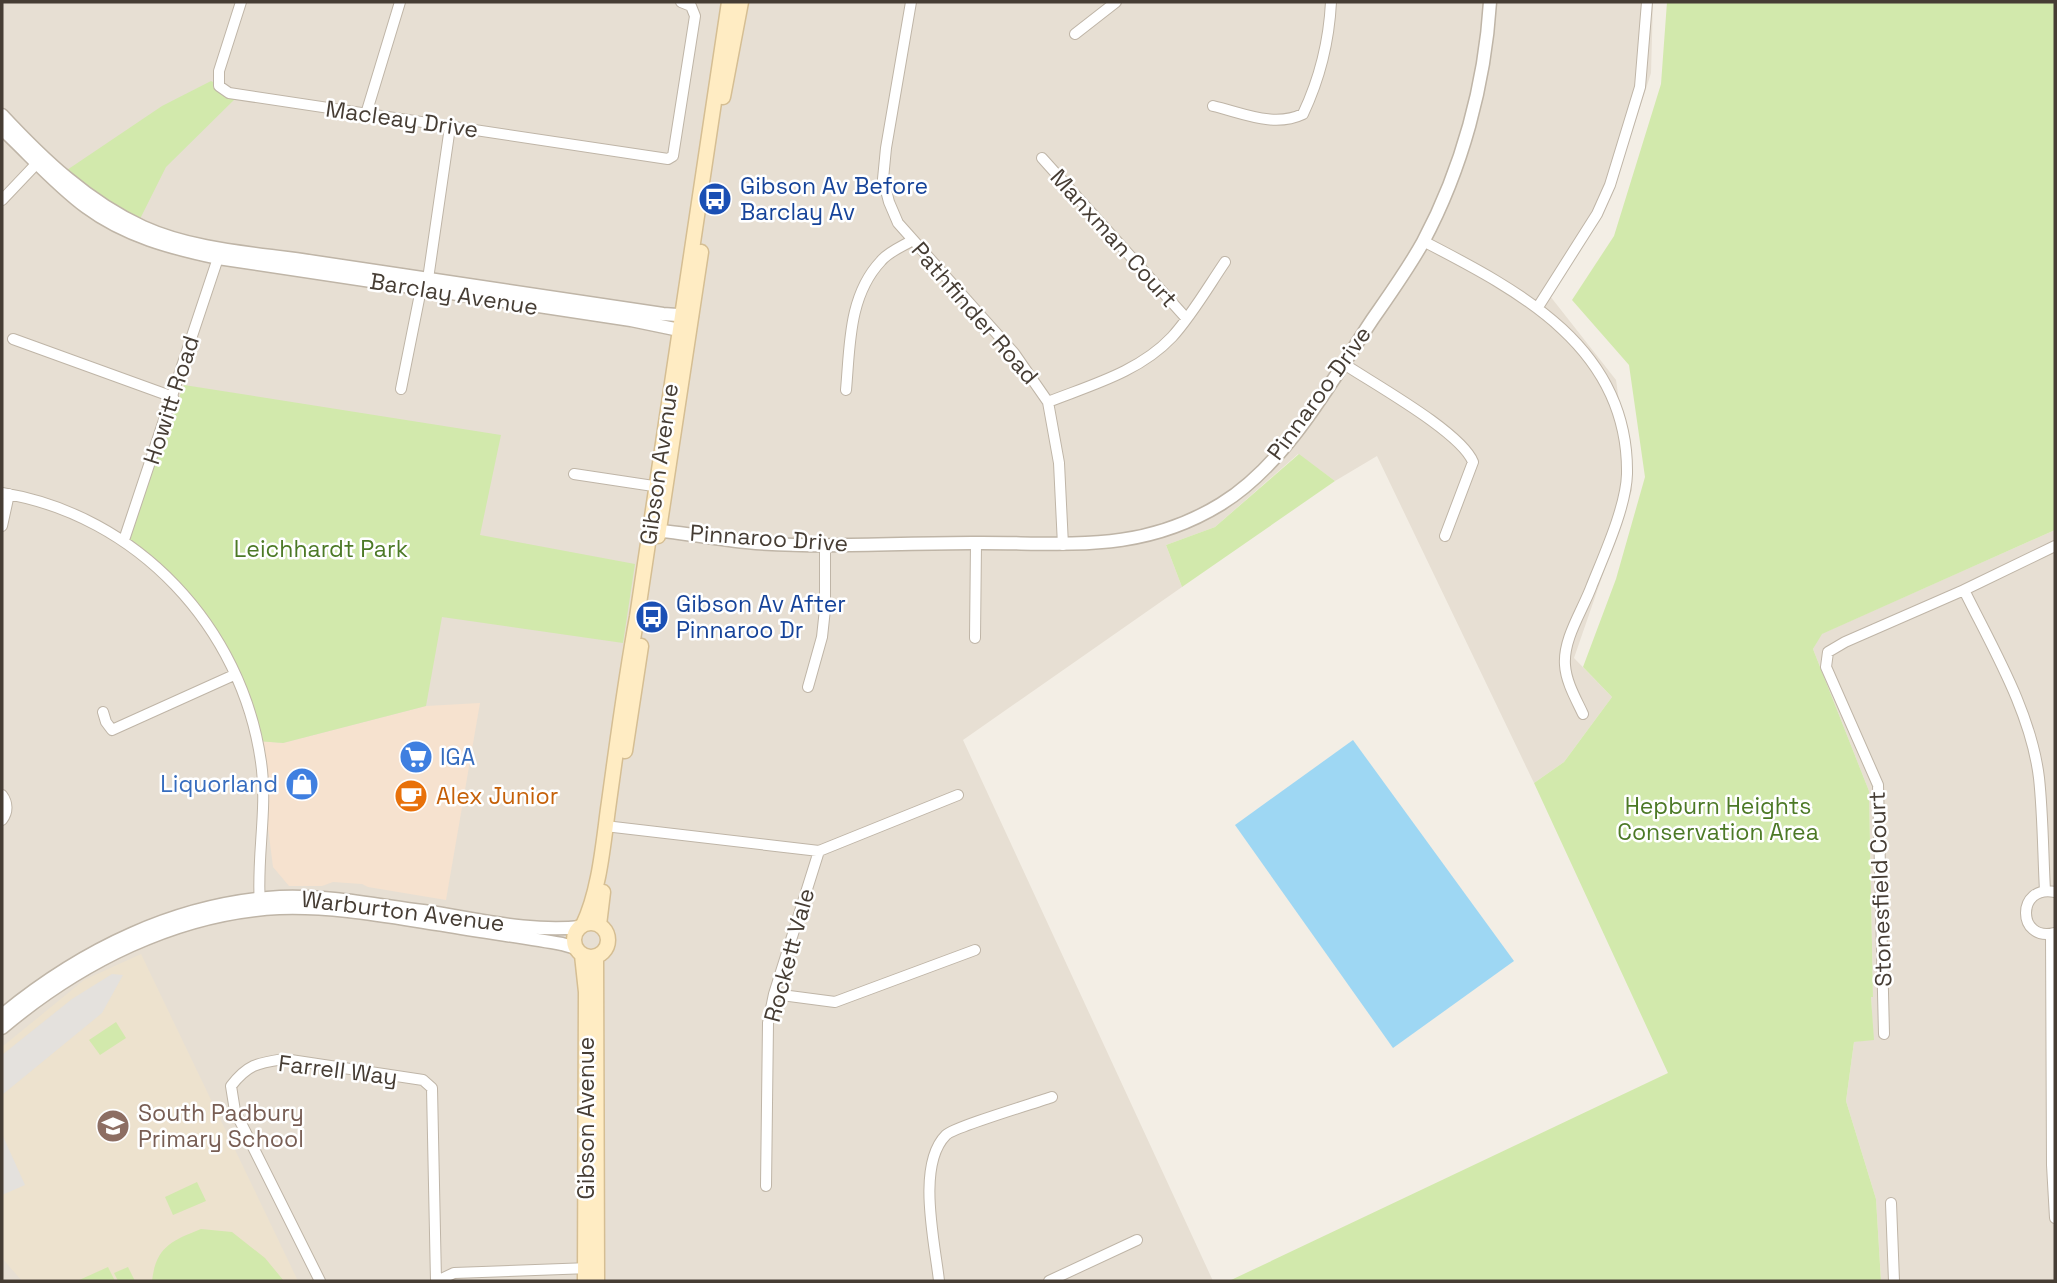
<svg xmlns="http://www.w3.org/2000/svg" width="2057" height="1283" font-family="'Space Grotesk',sans-serif">
	<rect width="100%" height="100%" fill="#f3eee5"/>
	<path fill="#e7dfd3" d="M2 2H1653L1651 73 1614 189 1550 296 1616 380 1632 490 1574 658 1612 697 1564 762 1534 783 1377 456 1335 481 1298 454 1215 527 1166 545 1182 587 963 740 1213 1281H2Z
		M2055 530V1281H1881L1876 1199 1846 1101 1854 1042 1873 1039 1871 997 1873 996 1869 791 1813 649 1821 634Z"/>
	<path fill="#f6e2cf" d="M480 703 446 900 368 887 362 884 333 882 322 886H289L273 867 257 741 283 743 426 706Z"/>
	<path fill="#ede2ce" d="M141 954 298 1281H22L2 1258V1047L84 980Z"/>
	<path fill="#d2e9ac" d="M1667 2H2055V530L1822 634 1813 649 1869 791 1873 997H1871L1874 1040 1854 1042 1846 1101 1876 1199 1881 1281H1229L1668 1073 1534 783 1564 762 1612 697 1583 667 1616 579 1645 477 1629 365 1572 300 1614 236 1661 84Z
		M211 81 239 95 166 167 138 223 67 170 162 106Z
		M184 385 501 435 480 535 635 564 623 643 442 617 426 706 283 743 257 741 249 704 185 597 124 540Z
		M1299 454 1335 481 1182 587 1166 545 1215 527Z
		M116 1022 126 1038 100 1055 89 1040Z
		M197 1182 206 1201 173 1215 165 1197Z
		M201 1229 232 1232 265 1258 284 1281H152C156 1247 171 1241 201 1229Z
		M108 1267 115 1281H77Z
		M128 1267 135 1281H118L114 1273Z"/>
	<path fill="#e4e1dd" d="M112 974 123 975 102 1013 2 1095V1055L72 999Z
		M2 1134 25 1185 2 1195Z"/>
	<path fill="#9ed7f3" d="M1353 740 1514 961 1393 1048 1235 825Z"/>
	<g fill="none" stroke-linecap="round" stroke-linejoin="round">
		<defs>
			<path id="minor" d="M241 2 219 71V86L229 93 668 159 673 156 695 16 691 6 681 2
				M911 2 886 148 883 179 889 202 898 223 1014 353 1048 402 1059 463 1063 545
				M1075 34 1116 2
				M1213 106C1243 113 1274 128 1303 114 1320 78 1329 42 1331 2
				M366 114 400 2
				M1042 158 1186 318
				M2 200 40 160
				M1423 241C1520 291 1629 348 1627 474 1626 507 1604 555 1592 585 1583 610 1563 638 1565 665 1566 682 1576 699 1583 714
				M1538 307 1597 214 1610 185 1640 87 1647 2
				M13 339 173 397
				M1344 364C1374 384 1461 432 1473 462L1445 536
				M401 389 421 289 428 279 450 127
				M846 390C850 347 848 296 881 261 888 252 903 246 913 240
				M1048 402C1091 385 1139 372 1172 337 1192 315 1208 287 1225 262
				M574 474 660 487
				M2 493C137 515 242 627 261 762 268 810 256 858 260 906
				M2 526 9 494
				M124 540 220 252
				M1964 590C1993 649 2031 712 2039 778 2043 815 2043 854 2045 891
				M975 638 976 543
				M808 687 822 637 825 609V544
				M103 712 106 722 112 730 234 675
				M2 795C8 803 8 812 2 820
				M605 826 819 851 958 795
				M2054 933C2017 942 2016 884 2055 892
				M2051 935 2052 1165 2055 1218
				M774 994 835 1002 975 950
				M1884 1034 1878 785 1826 667 1828 652 1845 642 1964 590 2055 546
				M766 1186 768 1023 774 994 819 851
				M1891 1203 1894 1281
				M320 1281 235 1111 231 1086C248 1064 258 1063 284 1059L423 1080 432 1088 436 1281
				M437 1281 454 1273 590 1268
				M939 1281C935 1243 916 1165 946 1135 954 1127 1035 1103 1052 1097
				M1049 1281 1137 1240"/>
			<path id="tertiary" d="M2 115C43 159 88 202 143 227 196 251 259 253 315 262 431 280 547 296 663 314L692 316
				M2 129C30 155 55 184 86 207 125 236 171 248 218 258L631 320 689 332
				M652 530C687 533 721 540 756 543 828 548 901 543 972 543 1064 542 1138 555 1221 504 1286 464 1331 382 1372 320 1390 294 1408 269 1423 242 1462 169 1485 84 1490 2
				M2 1015C81 950 176 903 280 897 328 895 376 905 423 911 474 918 529 933 581 927
				M2 1028C79 963 176 913 279 908 332 906 385 916 437 924 479 931 521 937 562 944L576 948"/>
			<path id="secondary" d="M723 97 741 2
				M658 536 701 252
				M625 751 641 646
				M574 940a17 17 0 1 1 34 0a17 17 0 1 1-34 0Z
				M583 925C599 892 603 846 608 809 617 745 625 681 637 617L729 2
				M599 925 603 892
				M582 955 586 992 585 1281
				M596 956 597 1281"/>
		</defs>
		<use href="#minor" stroke="#bfb5a7" stroke-width="12"/>
		<use href="#tertiary" stroke="#bfb5a7" stroke-width="15"/>
		<use href="#secondary" stroke="#d5be93" stroke-width="17"/>
		<use href="#minor" stroke="#fff" stroke-width="10"/>
		<use href="#tertiary" stroke="#fff" stroke-width="12"/>
		<use href="#secondary" stroke="#ffecc3" stroke-width="14"/>
	</g>
	<defs>
		<symbol id="bus-disc" viewBox="-11 -11 22 22"><circle r="9.5" fill="#1a4fb4" stroke="#fff"/><path d="M-5-6H5V4H4V6H2V4H-2V6H-4V4H-5ZM-3.5-4V0h7V-4ZM-3.5 1.2v1.5H-2V1.2ZM2 1.2v1.5H3.5V1.2Z" fill="#fff"/></symbol>
		<symbol id="supermarket-disc" viewBox="-11 -11 22 22"><circle r="9.5" fill="#3f7fe0" stroke="#fff"/><path d="M-6-5.5h2.5l.6 2H6L4.5 2H-2.5L-4.4-4H-6ZM-1.5 3.2a1.3 1.3 0 1 0 .1 0ZM3 3.2a1.3 1.3 0 1 0 .1 0Z" fill="#fff"/></symbol>
		<symbol id="shop-disc" viewBox="-11 -11 22 22"><circle r="9.5" fill="#3f7fe0" stroke="#fff"/><path d="M-5-2.5h2.3a2.7 3.5 0 0 1 5.4 0H5L5.5 6h-11ZM-1.5-2.5h3a1.5 2.3 0 0 0-3 0Z" fill="#fff"/></symbol>
		<symbol id="cafe-disc" viewBox="-11 -11 22 22"><circle r="9.5" fill="#e8710a" stroke="#fff"/><path d="M-5.5-4.5H6V0H3Q3 3.5 0 3.5H-2.5Q-5.5 3.5-5.5 0ZM3-3.2v2h1.7v-2ZM-6 4.5H4V6H-6Z" fill="#fff"/></symbol>
		<symbol id="school-disc" viewBox="-11 -11 22 22"><circle r="9.5" fill="#8d6e63" stroke="#fff"/><path d="M0-5L7-2L0 1L-7-2ZM-4 1L0 2.5L4 1V4Q0 6-4 4Z" fill="#fff"/></symbol>
	</defs>
	<g fill-rule="evenodd">
		<use href="#bus-disc" x="696" y="180" width="38" height="38"/>
		<use href="#bus-disc" x="633" y="598" width="38" height="38"/>
		<use href="#supermarket-disc" x="397" y="738" width="38" height="38"/>
		<use href="#shop-disc" x="283" y="765" width="38" height="38"/>
		<use href="#cafe-disc" x="392" y="777" width="38" height="38"/>
		<use href="#school-disc" x="94" y="1107" width="38" height="38"/>
	</g>
	<g text-anchor="middle" dominant-baseline="central" stroke-width="5" stroke-linejoin="round" paint-order="stroke">
		<g font-size="23" fill="#463d34" stroke="#fff">
			<text transform="translate(402 119) rotate(8)">Macleay Drive</text>
			<text transform="translate(1114 238) rotate(48)">Manxman Court</text>
			<text transform="translate(454 294) rotate(9)">Barclay Avenue</text>
			<text transform="translate(975 313) rotate(49)">Pathfinder Road</text>
			<text transform="translate(1319 393) rotate(-54)">Pinnaroo Drive</text>
			<text transform="translate(171 400) rotate(-72)">Howitt Road</text>
			<text transform="translate(659 464) rotate(-82)">Gibson Avenue</text>
			<text transform="translate(769 538) rotate(4)">Pinnaroo Drive</text>
			<text transform="translate(1880 889) rotate(-92)">Stonesfield Court</text>
			<text transform="translate(403 911) rotate(7)">Warburton Avenue</text>
			<text transform="translate(789 955) rotate(-75)">Rockett Vale</text>
			<text transform="translate(338 1070) rotate(7)">Farrell Way</text>
			<text transform="translate(586 1118) rotate(-90)">Gibson Avenue</text>
		</g>
		<g font-size="23" fill="#164399" stroke="#fff" text-anchor="start">
			<text x="740" y="186">Gibson Av Before<tspan x="740" dy="26">Barclay Av</tspan></text>
			<text x="676" y="604">Gibson Av After<tspan x="676" dy="26">Pinnaroo Dr</tspan></text>
		</g>
		<g font-size="23" fill="#4c7926" stroke="#fff">
			<text x="321" y="549">Leichhardt Park</text>
			<text x="1718" y="806">Hepburn Heights<tspan x="1718" dy="26">Conservation Area</tspan></text>
		</g>
		<g font-size="23" fill="#366cbe" stroke="#fff" text-anchor="start">
			<text x="440" y="757">IGA</text>
			<text x="278" y="784" text-anchor="end">Liquorland</text>
		</g>
		<g font-size="23" fill="#c56008" stroke="#fff" text-anchor="start">
			<text x="436" y="796">Alex Junior</text>
		</g>
		<g font-size="23" fill="#785e54" stroke="#fff" text-anchor="start">
			<text x="138" y="1113">South Padbury<tspan x="138" dy="26">Primary School</tspan></text>
		</g>
	</g>
	<rect width="2057" height="1283" fill="none" stroke="#463d34" stroke-width="7"/>
</svg>
